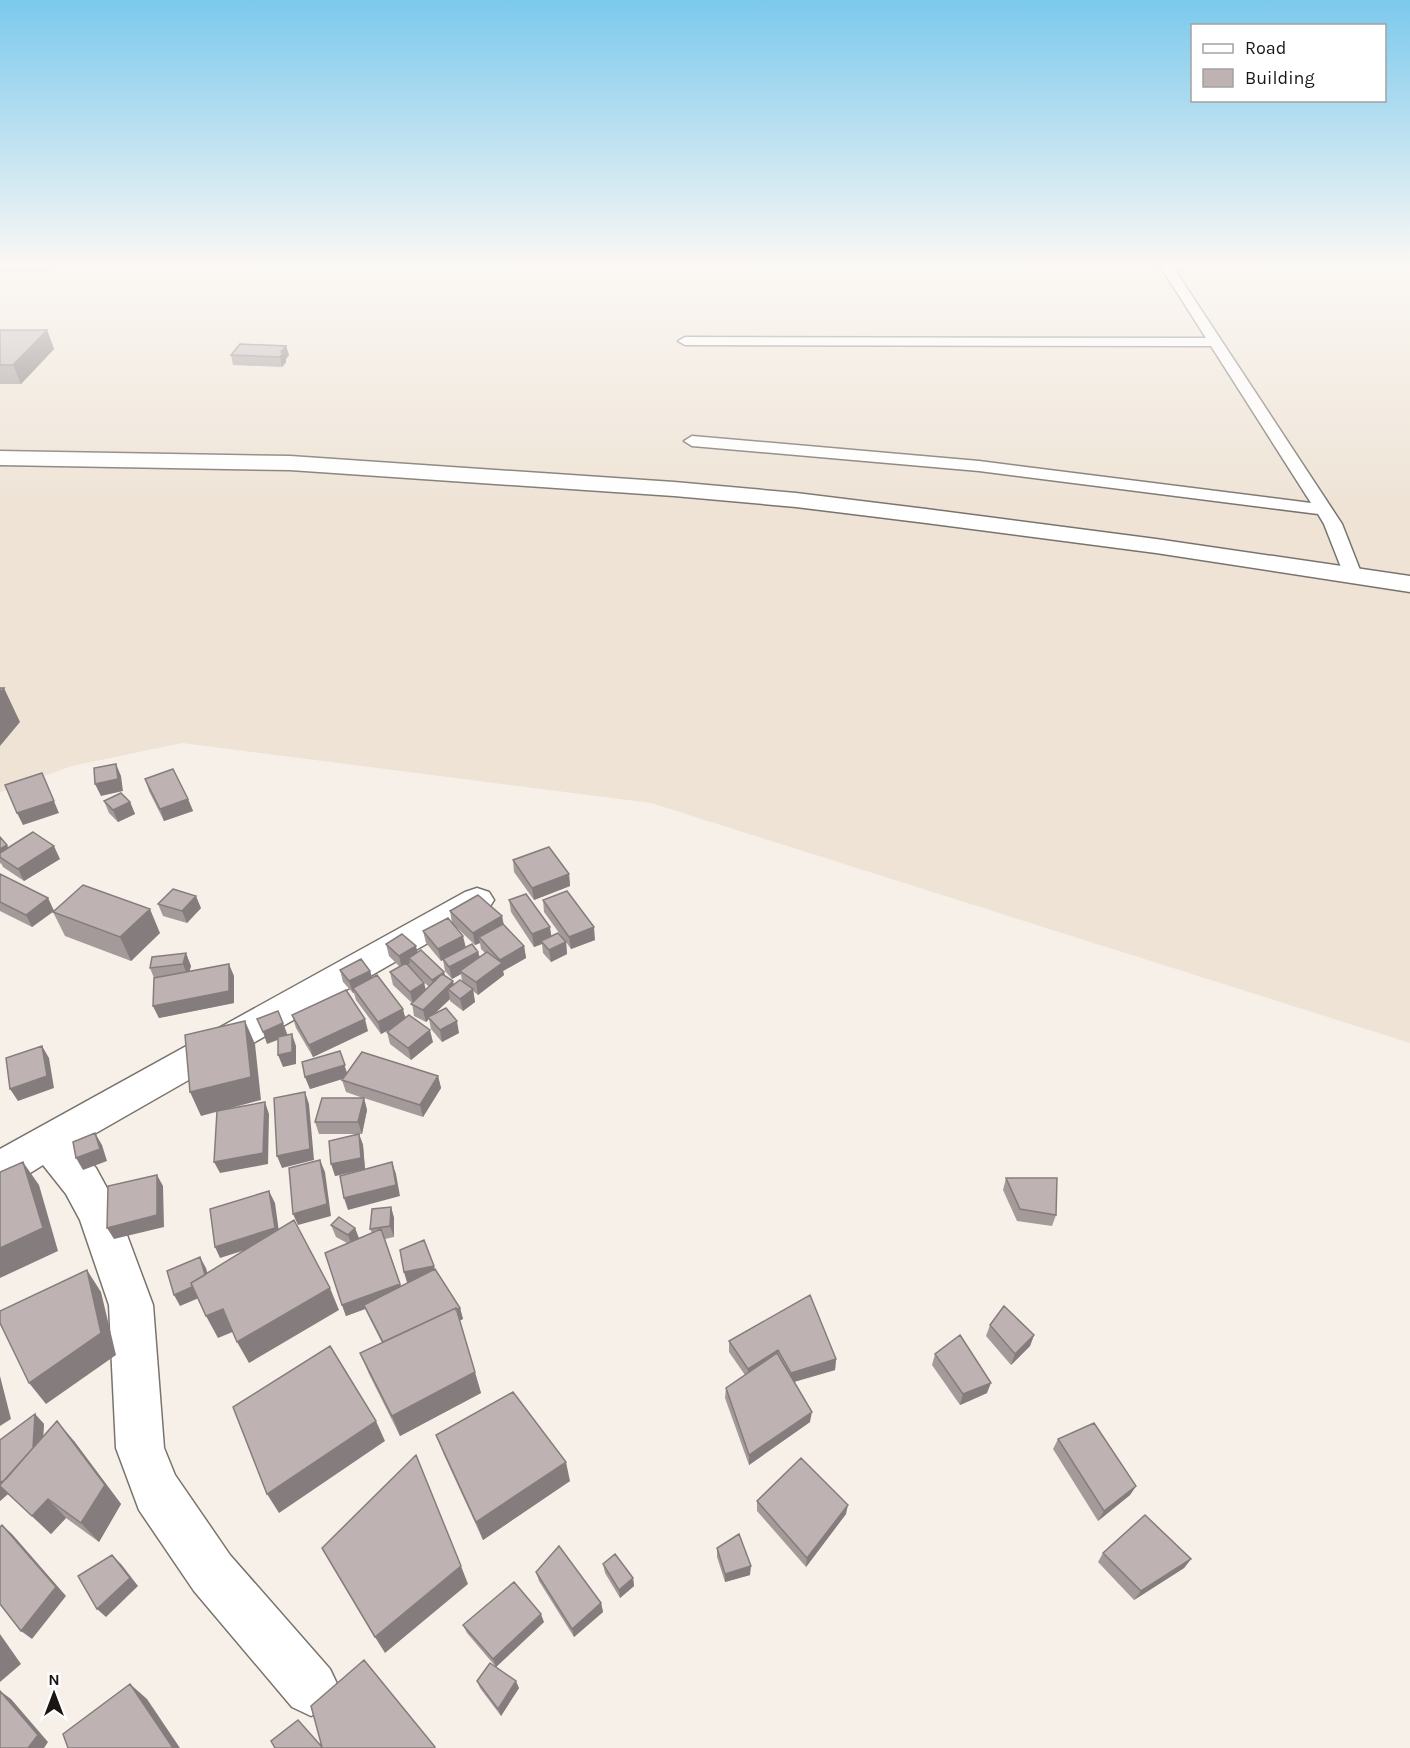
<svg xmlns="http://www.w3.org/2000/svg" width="1410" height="1748" font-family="Karla,sans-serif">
	<rect width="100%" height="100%" fill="#f7f0e9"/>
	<path fill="#eee3d5" d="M0 264H1410V1043L651 803 182 743 72 766 0 792Z"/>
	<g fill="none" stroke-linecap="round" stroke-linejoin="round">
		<defs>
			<path id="service" d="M1159 264H1171L1342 524 1362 575 1359 579H1347L1344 575 1324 524 1318 514 979 471 692 446 684 441 692 436 979 461 1311 503 1211 346 685 345 678 341 685 337 1206 338Z"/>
			<path id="minor" d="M0 451 290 456 674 482 796 493 926 509 1156 539 1410 576V592L1156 553 926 523 796 507 674 496 290 470 0 465Z
				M477 888 489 892 494 900 489 908 75 1145 96 1168 115 1203 153 1305 164 1448 175 1475 230 1555 330 1669 339 1688 330 1707 311 1716 292 1707 194 1591 139 1510 116 1448 109 1305 80 1220 66 1194 43 1165 14 1183 0 1188V1149L465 892Z"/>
		</defs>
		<use href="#service" stroke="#78736c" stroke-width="3"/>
		<use href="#minor" stroke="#78736c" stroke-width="3"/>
		<use href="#service" fill="#fff" fill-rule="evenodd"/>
		<use href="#minor" fill="#fff" fill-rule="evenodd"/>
	</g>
	<path fill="#a39a99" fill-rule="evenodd" d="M0 264H57L52 270 0 272Z
		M0 330H47L54 349 21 384H0Z
		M286 346 289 355 286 359V362L282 367 233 365 231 355Z
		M145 779 188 799 193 811 164 821 149 791Z
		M104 801 130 802 135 814 118 822 109 813Z
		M0 837 8 848 60 859 24 881 3 867 1 863 0 864Z
		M513 860 569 874 570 886 534 900 514 872Z
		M0 874 48 898 54 911 32 927 0 911Z
		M509 900 551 936 565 941 544 912 543 900 595 940 571 949 566 942 567 954 551 962 543 953 542 944 534 947 511 912Z
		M158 904 201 908 187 923 163 916Z
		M450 911 502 916 504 925 524 946 526 958 503 971 504 975 478 995 473 991 475 1002 463 1011 450 1001V999L435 1013 459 1033 442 1042 431 1029 429 1019 426 1022 414 1016 412 1003 393 985 390 972 400 967 389 956 386 944 417 953 444 972 445 976 454 984 462 982 461 974 452 979 445 971 443 960 441 961 426 943 423 931 478 952 480 957 485 953 481 949 480 943 475 945 452 923ZM414 972 429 987 426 990 424 983Z
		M53 912 160 933 131 961 65 936Z
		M152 957 191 966 189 971 234 976V1003L159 1018 153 1006 154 978 150 968Z
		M340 970 370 971 372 977 406 1017 433 1042 411 1060 390 1044 387 1032 390 1029 381 1034 356 1000 354 993H353L343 982Z
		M292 1015 368 1031 313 1057 296 1028Z
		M340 1051 347 1073 438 1076 441 1088 423 1117 364 1098 367 1110 362 1134H359L363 1145 365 1169 335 1176 358 1134H319L315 1122 363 1098 346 1092 342 1080 343 1079 310 1089 305 1077Z
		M1006 1178 1056 1215 1052 1226 1017 1221 1003 1190Z
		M391 1207 394 1218V1237L385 1239 401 1286 407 1283 404 1272 435 1269 460 1308 463 1319 459 1321 481 1393 400 1436 369 1374 360 1353 382 1343 365 1309 346 1316 342 1305 347 1243 336 1237 331 1225 355 1228 359 1238 372 1233 370 1229Z
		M990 1325 1034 1335 1030 1346 1011 1365 986 1336Z
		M729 1341 836 1359 835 1370 794 1382 810 1422 749 1465 725 1398 726 1388 745 1375 729 1352Z
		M935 1354 987 1393 960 1405 932 1365Z
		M35 1414 44 1424 43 1437 74 1441 121 1504 99 1542 66 1518 51 1534 8 1494 0 1501V1440Z
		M436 1435 570 1481 483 1540 444 1455Z
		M1058 1439 1136 1486 1130 1495 1098 1521 1053 1449Z
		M757 1501 846 1514 806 1567 757 1511Z
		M717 1548 750 1575 725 1582 717 1557Z
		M1103 1553 1191 1559 1184 1568 1134 1600 1098 1562Z
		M603 1564 633 1578 634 1586 620 1598 605 1573Z
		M536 1572 601 1603 603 1612 574 1637 539 1581Z
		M544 1622 496 1667 467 1633 463 1625Z
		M477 1681 519 1688 501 1716 480 1688Z"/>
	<path fill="#857d7d" d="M50 264H57L52 270Z
		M47 330 54 349 21 384 13 365Z
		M286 346 289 355 286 359V362L282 367 280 357 281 352Z
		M4 688 20 722 0 746V693Z
		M116 764 121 776 123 791 101 796 95 784Z
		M42 773 59 813 23 825 17 813Z
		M188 799 193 811 164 821 160 809Z
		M130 802 135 814 118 822 113 810Z
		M7 845 13 858 0 857V849Z
		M54 846 60 859 24 881 18 869Z
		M569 874 570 886 534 900 532 888Z
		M196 896 201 908 187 923 182 911Z
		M48 898 54 911 32 927 26 915Z
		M150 909 160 933 131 961 120 937Z
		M502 916 504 929 479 937 480 943 475 945 473 933Z
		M550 927 552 940 541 941 542 944 534 947 532 934Z
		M594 927 595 940 571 949 569 937Z
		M463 936 466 948 441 961 438 949Z
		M566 942 567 954 551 962 549 950Z
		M416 946 419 958H409L410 963 402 969 399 956Z
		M524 946 526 958 503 971 504 975 478 995 476 982 501 964 500 960Z
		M478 952 481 964 460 971 461 974 452 979 449 967Z
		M186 953 191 966 188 977 183 964Z
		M229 964 234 976V1003L159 1018 153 1006Z
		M370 971 374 983 353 988 354 993H353L349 981Z
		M444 972 447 984 434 992 432 980Z
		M453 981 456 993 448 989 450 999 430 1018 428 1017 429 1019 426 1022 423 1010Z
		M424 983 427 995 413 1004 410 992Z
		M473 989 475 1002 463 1011 460 999Z
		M403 1009 406 1021 381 1034 378 1022Z
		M365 1019 368 1031 313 1057 309 1045Z
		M245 1021 255 1044 261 1100 201 1116 190 1092Z
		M457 1021 459 1033 442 1042 440 1030Z
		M283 1023 288 1036 267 1044 263 1032Z
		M430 1030 433 1042 411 1060 408 1048Z
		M292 1034 296 1046V1064L283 1067 278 1055Z
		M42 1046 49 1058 54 1088 18 1101 10 1089Z
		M340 1051 348 1077 310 1089 305 1077Z
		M438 1076 441 1088 423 1117 420 1105Z
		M305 1092 309 1104 314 1160 282 1168 277 1156Z
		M364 1098 367 1110 362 1134 358 1122Z
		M265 1102 269 1114 268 1164 220 1173 214 1162Z
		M95 1133 102 1145 107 1161 83 1170 76 1158Z
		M359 1134 363 1145 365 1169 335 1176 331 1164Z
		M320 1160 325 1172 331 1216 298 1225 293 1214Z
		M23 1162 39 1185 58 1251 0 1278V1248Z
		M392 1162 396 1174 400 1196 348 1210 344 1198Z
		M157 1175 163 1186 164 1227 114 1239 107 1228Z
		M269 1191 275 1203 280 1239 220 1258 215 1247Z
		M391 1207 394 1218V1237L390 1226Z
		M355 1228 359 1239 352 1246 348 1235Z
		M200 1257 206 1268 213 1292 180 1306 174 1295Z
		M434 1266 437 1277 408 1284 404 1272Z
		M87 1270 101 1292 116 1355 46 1404 29 1383Z
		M400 1284 404 1295 364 1305 365 1309 346 1316 342 1305Z
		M330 1288 339 1310 249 1363 237 1342Z
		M460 1308 463 1319 388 1355 384 1344Z
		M223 1309 235 1331 218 1338 206 1316Z
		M1034 1335 1030 1346 1011 1365 1015 1354Z
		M778 1350 777 1361 748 1379V1369Z
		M836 1359 835 1370 790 1383 791 1373Z
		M475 1372 481 1393 400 1436 392 1416Z
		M0 1376 11 1419 0 1426Z
		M991 1383 987 1393 960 1405 963 1394Z
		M812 1412 810 1422 749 1465V1455Z
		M35 1414 44 1424 41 1467 0 1486V1483Z
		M57 1421 74 1441 121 1504 99 1542 81 1523Z
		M376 1421 385 1441 279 1513 267 1494Z
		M566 1462 570 1481 483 1540 476 1522Z
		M0 1486 8 1494 0 1501Z
		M1136 1486 1130 1495 1098 1521 1104 1511Z
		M48 1499 66 1518 51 1534 32 1516Z
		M848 1505 846 1514 806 1567 807 1558Z
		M2 1525 12 1534 66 1596 32 1639 21 1631Z
		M112 1555 121 1564 138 1586 106 1617 97 1609Z
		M1191 1559 1184 1568 1134 1600 1141 1591Z
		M461 1566 468 1584 385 1653 375 1637Z
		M751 1566 750 1575 725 1582V1574Z
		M633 1578 634 1586 620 1598 619 1590Z
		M601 1603 603 1612 574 1637 572 1629Z
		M541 1614 544 1622 496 1667 493 1659Z
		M0 1634 21 1664 0 1682Z
		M516 1681 519 1688 501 1716 498 1709Z
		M130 1684 147 1699 180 1748H173Z
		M0 1691 11 1699 48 1742 44 1748H28Z"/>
	<path fill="#beb3b2" stroke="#857d7d" stroke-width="1.5" d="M0 330H47L13 365H0Z
		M240 344 286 346 281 352H284L280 357 231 355Z
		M0 688H4L0 693Z
		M116 764 118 779 95 784 94 768Z
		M173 769 188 799 160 809 145 779Z
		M42 773 54 801 17 813 5 785Z
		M121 793 130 802 113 810 104 801Z
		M33 832 54 846 18 869 0 857V853Z
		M0 837 7 845 0 849Z
		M549 847 569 874 532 888 513 860Z
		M0 874 48 898 26 915 0 902Z
		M83 885 150 909 120 937 53 912Z
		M173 889 196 896 182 911 158 904Z
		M567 891 594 927 569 937 543 900Z
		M526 894 550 927 532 934 509 900Z
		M478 895 502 916 473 933 450 911Z
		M448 918 463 936 438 949 423 931Z
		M503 924 524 946 500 960 479 937Z
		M558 933 566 942 549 950 541 941Z
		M402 934 416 946 399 956 386 944Z
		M472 944 478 952 449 967 443 959Z
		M421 950 444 972 432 980 409 958Z
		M487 952 502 963 476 982 460 971Z
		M186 953 183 964 150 968 152 957Z
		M361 959 370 971 349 981 340 970Z
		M406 963 424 983 410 992 390 972Z
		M229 964V991L153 1006 154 978Z
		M442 974 453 981 423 1010 411 1004Z
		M377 975 403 1009 378 1022 353 988Z
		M460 980 473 989 460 999 448 989Z
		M346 990 365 1019 309 1045 292 1015Z
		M446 1008 457 1021 440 1030 428 1017Z
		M278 1011 283 1023 263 1032 257 1019Z
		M409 1015 430 1030 408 1048 387 1032Z
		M245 1021 251 1077 190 1092 185 1035Z
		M292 1034V1052L278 1055V1037Z
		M42 1046 47 1076 10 1089 6 1058Z
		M340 1051 345 1065 305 1077 302 1062Z
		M362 1052 438 1076 420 1105 342 1080Z
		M305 1092 310 1149 277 1156 274 1098Z
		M322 1098H364L358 1122H315Z
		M265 1102 263 1153 214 1162 217 1111Z
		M95 1133 100 1149 76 1158 73 1142Z
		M359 1134 361 1158 331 1164 329 1141Z
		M320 1160 327 1204 293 1214 289 1168Z
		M23 1162 43 1228 0 1248V1172Z
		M392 1162 396 1185 344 1198 340 1176Z
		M157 1175V1215L107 1228 108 1186Z
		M1006 1178H1057L1056 1215 1020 1209Z
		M269 1191 275 1228 215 1247 210 1209Z
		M391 1207 390 1226 370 1229 372 1209Z
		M339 1217 355 1228 348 1235 331 1225Z
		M294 1220 330 1288 237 1342 223 1309 206 1316 191 1283Z
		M381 1229 400 1284 342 1305 325 1253Z
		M424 1240 434 1266 404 1272 400 1250Z
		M200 1257 205 1275 191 1283 192 1287 174 1295 167 1271Z
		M435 1269 460 1308 456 1310V1308L383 1342 364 1305Z
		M87 1270 101 1333 29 1383 0 1323V1311Z
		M810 1295 836 1359 791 1373 778 1350 748 1369 729 1341Z
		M1004 1306 1034 1335 1015 1354 990 1325Z
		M456 1308 475 1372 392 1416 360 1353Z
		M960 1335 991 1383 963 1394 935 1354Z
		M330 1346 376 1421 267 1494 233 1407Z
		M777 1353 812 1412 749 1455 726 1388Z
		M513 1392 566 1462 476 1522 436 1435Z
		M35 1414 33 1448 6 1479 0 1483V1440Z
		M57 1421 105 1485 81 1523 48 1499 32 1516 0 1486V1485Z
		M1094 1423 1136 1486 1104 1511 1058 1439Z
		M416 1455 461 1566 375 1637 322 1548Z
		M801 1458 848 1505 807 1558 757 1501Z
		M1145 1515 1191 1559 1141 1591 1103 1553Z
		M2 1525 56 1587 21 1631 0 1604V1527Z
		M739 1534 751 1566 725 1574 717 1548Z
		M559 1546 601 1603 572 1629 536 1572Z
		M615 1554 633 1578 619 1590 603 1564Z
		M112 1555 130 1578 97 1609 78 1576Z
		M514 1582 541 1614 493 1659 463 1625Z
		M364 1660 435 1747 434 1748H275L271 1741 298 1720 322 1747 311 1706Z
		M490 1663 516 1681 498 1709 477 1681Z
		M130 1684 173 1748H68L63 1734Z
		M0 1691 38 1735 28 1748H0Z"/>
	<linearGradient id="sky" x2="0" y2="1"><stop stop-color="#7bc9ec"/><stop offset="0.52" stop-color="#fbf8f5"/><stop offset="1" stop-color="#fbf8f5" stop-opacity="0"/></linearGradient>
	<rect width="1410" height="509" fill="url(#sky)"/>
	<rect x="1191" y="24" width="195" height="78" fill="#ffffff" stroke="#a3a2a1" stroke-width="1.5"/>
	<rect x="1203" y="44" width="30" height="9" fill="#ffffff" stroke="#a3a2a1" stroke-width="1.5"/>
	<text x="1245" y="54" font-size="18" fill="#191614">Road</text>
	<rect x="1203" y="69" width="30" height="18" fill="#beb3b2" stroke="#a3a2a1" stroke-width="1.5"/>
	<text x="1245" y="84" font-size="18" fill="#191614">Building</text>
	<g transform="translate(54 1694)" stroke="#ffffff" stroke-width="4.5" paint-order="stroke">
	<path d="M0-4.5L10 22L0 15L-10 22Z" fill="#191614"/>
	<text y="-9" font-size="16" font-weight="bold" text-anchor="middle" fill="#191614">N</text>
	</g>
</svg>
